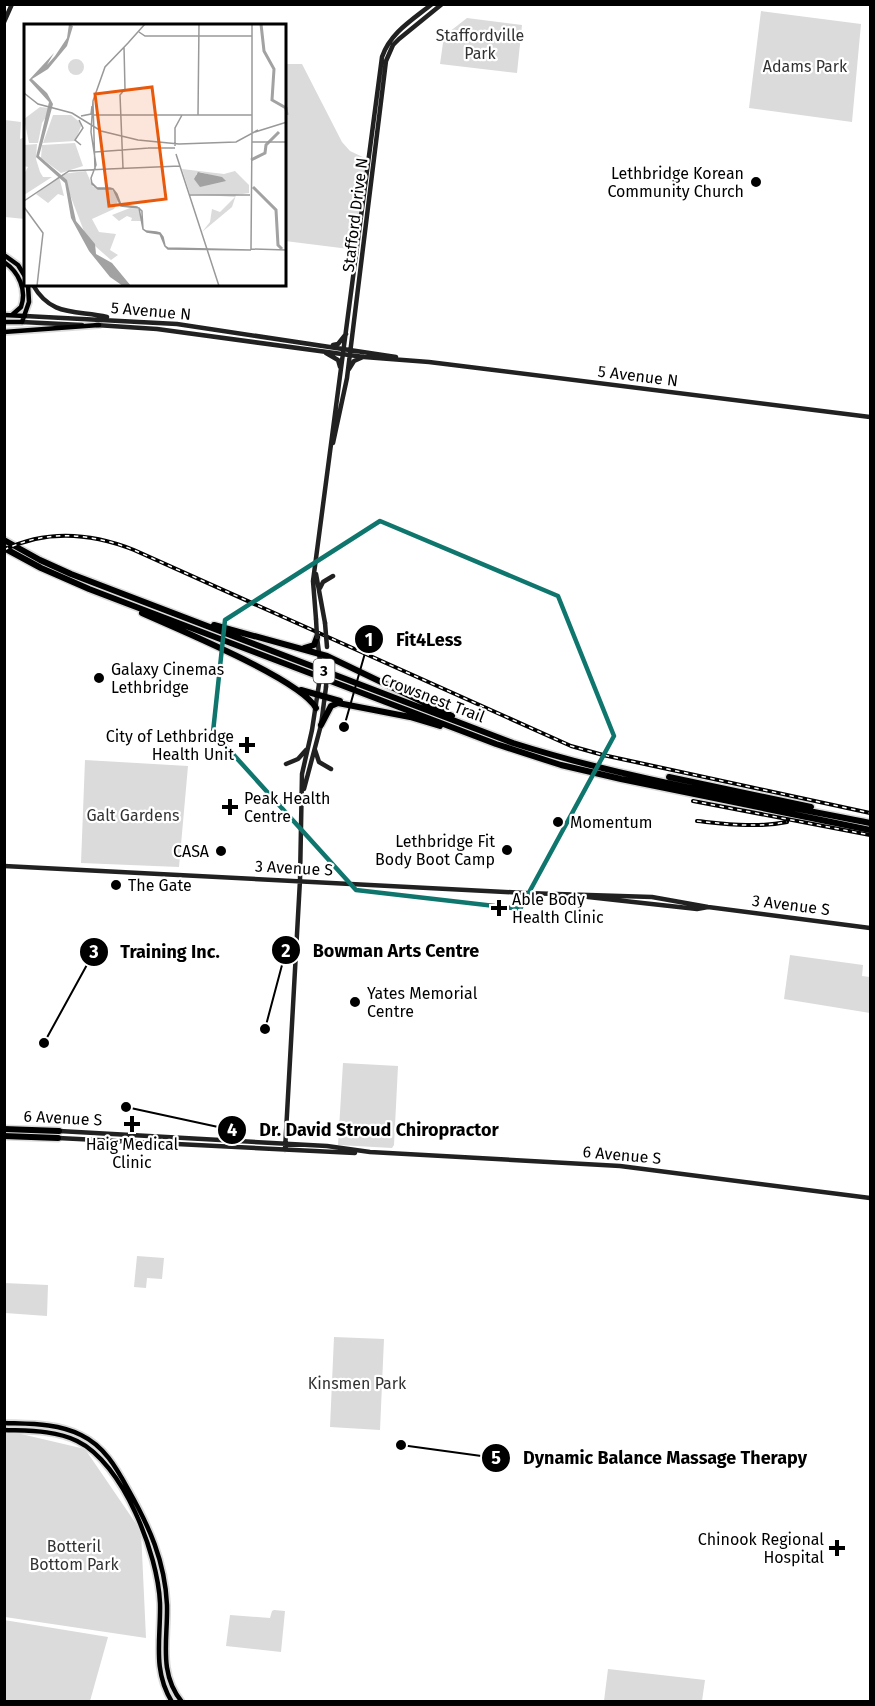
<svg xmlns="http://www.w3.org/2000/svg" width="875" height="1706" font-family="'Fira Sans',sans-serif">
	<rect width="100%" height="100%" fill="#fff"/>
	<path fill="#dbdbdb" d="M761 11 861 24 852 122 749 108Z
		M467 18 522 25 517 73 440 64 444 36Z
		M285 64H302L342 142 350 151 369 160 357 250 285 241Z
		M5 120 21 122 20 139 25 137V219L5 217Z
		M85 760 188 766 179 867 81 863Z
		M790 955 863 965 862 976 870 977V1013L784 999Z
		M343 1063 398 1066 394 1145 392 1148 338 1145Z
		M137 1256 164 1258 162 1279 147 1278 146 1288 134 1287Z
		M4 1283 48 1285 47 1316 5 1313Z
		M334 1337 384 1339 380 1430 330 1427Z
		M4 1430 85 1449 141 1531 146 1638 5 1617Z
		M274 1610 285 1611 281 1652 226 1646 230 1615 270 1618 272 1611Z
		M4 1620 108 1637 90 1701H5Z
		M608 1669 705 1680 702 1701H604Z"/>
	<g fill="none" stroke-linecap="round" stroke-linejoin="round">
		<defs>
			<path id="primary" d="M4 255 18 265 26 278
				M4 262C19 272 27 290 21 307L12 315
				M4 315 25 316
				M4 322H22L29 302 28 285
				M4 332 99 325
				M4 1423C30 1424 57 1423 81 1435 104 1446 116 1467 128 1489 149 1526 165 1561 167 1605 168 1639 158 1673 182 1702
				M4 1430C28 1431 55 1430 77 1441 123 1463 158 1554 160 1603 161 1638 152 1670 172 1702"/>
			<path id="motorway" d="M4 540 40 560 71 574 513 743C629 780 751 799 870 823
				M4 548 41 568 89 589 496 744 561 765 621 779 870 830
				M142 613C177 629 300 679 316 708
				M214 625 327 656 452 716
				M304 648 314 645 317 637
				M301 690 340 701
				M321 725 331 706 338 703 410 717 440 726
				M669 777 811 807
				M4 1129 59 1131
				M4 1136 58 1138"/>
		</defs>
		<use href="#primary" stroke="#dbdbdb" stroke-width="8"/>
		<use href="#motorway" stroke="#dbdbdb" stroke-width="9"/>
		<path stroke="#212121" stroke-width="4.5" d="M4 22 12 4
			M33 285C51 317 76 310 107 317
			M25 316 177 324 396 357
			M22 322 82 325
			M96 325 157 329 364 357 429 362 870 417
			M333 345 338 344 346 334
			M326 353 338 360 340 367
			M349 369 354 361 363 357
			M333 443 347 378 386 61 393 45 399 39 442 4
			M316 574 325 623
			M320 588 323 582 333 576
			M316 619 313 581 382 57C390 33 412 20 432 4
			M317 637 320 661
			M315 750 319 762 331 769
			M286 764 298 759 306 750
			M304 789 321 725 326 687
			M4 866 525 893 652 897 708 907 870 928
			M588 897 697 909 708 907
			M59 1131 327 1146 370 1152 620 1166 870 1198
			M58 1138 355 1153
			M285 1150 300 880 302 774 312 730 319 684"/>
		<use href="#primary" stroke="#000" stroke-width="4.5"/>
		<use href="#motorway" stroke="#000" stroke-width="6"/>
		<defs>
			<path id="rail" d="M4 550C47 529 91 533 134 550L571 746 603 755 870 813
				M693 801 870 835
				M697 821C727 824 756 828 787 822"/>
		</defs>
		<use href="#rail" stroke="#000" stroke-width="4"/>
		<use href="#rail" stroke="#fff" stroke-width="1.5" stroke-dasharray="4.5" stroke-linecap="butt"/>
		<path stroke="#212121" stroke-width="4.5" d="M316 619 317 637
			M325 623 327 647
			M319 684 320 661
			M326 687 327 664"/>
	</g>
	<path fill="none" stroke="#0f766e" stroke-width="4.5" stroke-linejoin="round" d="M380 521 558 596 614 736 520 909 356 890 213 732 225 620Z"/>
	<g fill="#000" stroke="#fff" stroke-width="2">
		<circle cx="756" cy="182" r="6"/>
		<circle cx="99" cy="678" r="6"/>
		<path d="M244 736h6v6h6v6h-6v6h-6v-6h-6v-6h6z"/>
		<path d="M227 798h6v6h6v6h-6v6h-6v-6h-6v-6h6z"/>
		<circle cx="558" cy="822" r="6"/>
		<circle cx="507" cy="850" r="6"/>
		<circle cx="221" cy="851" r="6"/>
		<circle cx="116" cy="885" r="6"/>
		<path d="M496 899h6v6h6v6h-6v6h-6v-6h-6v-6h6z"/>
		<circle cx="355" cy="1002" r="6"/>
		<path d="M129 1115h6v6h6v6h-6v6h-6v-6h-6v-6h6z"/>
		<path d="M834 1539h6v6h6v6h-6v6h-6v-6h-6v-6h6z"/>
	</g>
	<g text-anchor="middle" dominant-baseline="central" stroke-width="4.5" stroke-linejoin="round" paint-order="stroke">
		<rect fill="#fff" stroke="#4c4c4c" stroke-width="1.5" x="313.5" y="659" width="21" height="24" rx="4.5"/>
		<g font-size="15" font-weight="bold" fill="#000">
			<text x="324" y="671">3</text>
		</g>
		<g font-size="16" fill="#323232" stroke="#fff">
			<text x="480" y="35">Staffordville<tspan x="480" dy="18">Park</tspan></text>
			<text x="805" y="66">Adams Park</text>
			<text x="133" y="815">Galt Gardens</text>
			<text x="357" y="1383">Kinsmen Park</text>
			<text x="74" y="1546">Botteril<tspan x="74" dy="18">Bottom Park</tspan></text>
		</g>
		<g font-size="16" fill="#000" stroke="#fff" text-anchor="start">
			<text x="744" y="173" text-anchor="end">Lethbridge Korean<tspan x="744" dy="18">Community Church</tspan></text>
			<text x="111" y="669">Galaxy Cinemas<tspan x="111" dy="18">Lethbridge</tspan></text>
			<text x="234" y="736" text-anchor="end">City of Lethbridge<tspan x="234" dy="18">Health Unit</tspan></text>
			<text x="244" y="798">Peak Health<tspan x="244" dy="18">Centre</tspan></text>
			<text x="570" y="822">Momentum</text>
			<text x="495" y="841" text-anchor="end">Lethbridge Fit<tspan x="495" dy="18">Body Boot Camp</tspan></text>
			<text x="209" y="851" text-anchor="end">CASA</text>
			<text x="128" y="885">The Gate</text>
			<text x="512" y="899">Able Body<tspan x="512" dy="18">Health Clinic</tspan></text>
			<text x="367" y="993">Yates Memorial<tspan x="367" dy="18">Centre</tspan></text>
			<text x="132" y="1144" text-anchor="middle">Haig Medical<tspan x="132" dy="18">Clinic</tspan></text>
			<text x="824" y="1539" text-anchor="end">Chinook Regional<tspan x="824" dy="18">Hospital</tspan></text>
		</g>
		<g font-size="16" fill="#000" stroke="#fff">
			<text transform="translate(355 215) rotate(-83)">Stafford Drive N</text>
			<text transform="translate(151 311) rotate(5)">5 Avenue N</text>
			<text transform="translate(638 376) rotate(7)">5 Avenue N</text>
			<text transform="translate(433 698) rotate(21)">Crowsnest Trail</text>
			<text transform="translate(294 868) rotate(3)">3 Avenue S</text>
			<text transform="translate(791 905) rotate(7)">3 Avenue S</text>
			<text transform="translate(63 1118) rotate(3)">6 Avenue S</text>
			<text transform="translate(622 1155) rotate(5)">6 Avenue S</text>
		</g>
	</g>
	<g transform="translate(24 24)">
		<rect width="262" height="262" fill="#fff"/>
		<path d="M44 43a8 8 0 1 1 16 0a8 8 0 1 1-16 0ZM16 83 25 84 24 90 18 99 14 119H5L0 95ZM29 91H47L58 100 51 117 19 119ZM51 119 59 142 37 149 17 134 18 121ZM13 120 12 135 16 148 19 153H28L0 171V150L4 143 0 142V121ZM158 145 200 150 211 147 225 161V169L212 171 208 183 178 208 186 198 188 185 196 188 211 173 166 170ZM176 148 187 151 197 155 180 162 172 157V150ZM62 147 69 163 88 165 94 177 90 185 68 195 75 208 92 210 86 226 94 231 87 236 63 215 38 150ZM35 152 40 172 34 170 24 179 12 170ZM106 184 115 185 117 197H107L108 194 103 192 95 197 88 191Z" fill="#dbdbdb" fill-rule="evenodd"/>
		<path d="M45 0 49 2 43 22 24 45 8 55 23 69 29 80 15 132 43 156 52 197 71 220 72 230 88 239 107 262H99L86 253 65 227 47 194 41 159 12 133 25 78 5 56 30 29 23 41 31 32 43 14ZM174 148 198 153 202 157 176 163 170 155Z" fill="#a2a2a2"/>
		<path fill="none" stroke="#a2a2a2" stroke-width="3" d="M237 0 240 27 250 45 248 76 262 84 263 91M227 136 241 129 242 121 255 108M229 163 252 186 254 221 258 225"/>
		<path fill="none" stroke="#999" stroke-width="1.5" d="M228 0V109M115 8 121 12H228M104 19 121 0M0 69 14 80 48 89 77 107 114 116 155 120 212 118 234 106M69 78 71 146M68 91H228M174 91 175 0M57 92 67 90 68 82M55 96 59 104 51 116 57 121M231 108 263 98M228 109 227 225 263 226M228 118H263M151 122V104L158 91M124 124H151M71 128 125 124M152 130 195 262M99 144 96 71 101 65 100 23M84 145 156 142M68 159 73 164H86L89 165 93 170 97 181 113 183 116 185 118 187V189L119 205 122 207 132 208 136 209 139 213 141 222 144 224 227 226 144 225 141 222 136 210 123 208 119 205 115 184 97 182 89 165H74L68 160 67 154 72 141 67 108 69 77 81 43 105 18M165 171H226M0 177 45 147 84 145M0 183 19 209 13 262"/>
		<path fill="#e8590c" fill-opacity="0.15" stroke="#e8590c" stroke-width="3" d="M128 63 142 175 85 182 71 70Z"/>
		<rect width="262" height="262" fill="none" stroke="#000" stroke-width="3"/>
	</g>
	<path fill="none" stroke="#000" stroke-width="2" d="M344 727L369 639M265 1029L286 950M44 1043L94 952M126 1107L232 1130M401 1445L496 1458"/>
	<g fill="#000" stroke="#fff" stroke-width="2">
		<circle cx="344" cy="727" r="6"/>
		<circle cx="265" cy="1029" r="6"/>
		<circle cx="44" cy="1043" r="6"/>
		<circle cx="126" cy="1107" r="6"/>
		<circle cx="401" cy="1445" r="6"/>
		<circle cx="369" cy="639" r="15"/>
		<circle cx="286" cy="950" r="15"/>
		<circle cx="94" cy="952" r="15"/>
		<circle cx="232" cy="1130" r="15"/>
		<circle cx="496" cy="1458" r="15"/>
	</g>
	<g font-size="18" text-anchor="middle" font-weight="bold" fill="#fff">
		<text x="369" y="646">1</text>
		<text x="286" y="957">2</text>
		<text x="94" y="958">3</text>
		<text x="232" y="1136">4</text>
		<text x="496" y="1464">5</text>
	</g>
	<g font-size="18" text-anchor="middle" font-weight="bold" fill="#000" stroke="#fff" stroke-width="4.5" stroke-linejoin="round" paint-order="stroke">
		<text x="429" y="646">Fit4Less</text>
		<text x="396" y="957">Bowman Arts Centre</text>
		<text x="170" y="958">Training Inc.</text>
		<text x="379" y="1136">Dr. David Stroud Chiropractor</text>
		<text x="665" y="1464">Dynamic Balance Massage Therapy</text>
	</g>
	<rect width="875" height="1706" fill="none" stroke="#000000" stroke-width="12"/>
</svg>
